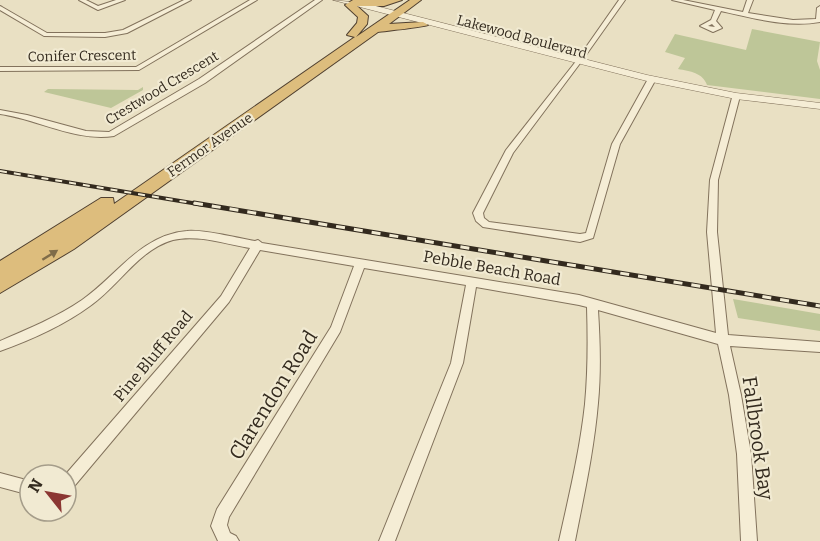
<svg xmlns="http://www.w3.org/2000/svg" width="820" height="541" font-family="Bitter,serif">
	<rect width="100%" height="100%" fill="#e9e0c3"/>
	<path fill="#bec698" d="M752 29 820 42 817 61 820 70V99L707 85C703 73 690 71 678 69L685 58 665 52 675 34 746 50Z
		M143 87V90L111 108 44 92 48 89 138 90Z
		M733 299 820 314V331L738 318Z"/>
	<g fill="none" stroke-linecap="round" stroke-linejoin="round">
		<defs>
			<path id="minor" d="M79 0H86L98 6 116 0H125L98 10Z
				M184 0H191L127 33 105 37 44 36 0 10V6L2 7 47 33H105L123 30Z
				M250 0H257L139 70 0 71V67H136Z
				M315 0H322L205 83 114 136C76 142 37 119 0 114V110L27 115 86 131 109 132 199 79Z
				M619 0H625L581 62 513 153 483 213 484 218 489 222 580 234 586 233 612 144 648 79 654 78 656 79 620 144 593 238 580 242 483 227 476 221 473 213 506 150 577 60Z
				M672 0H683L743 12 747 0H753L748 13 793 20 816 19 817 8 820 6V22C788 28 752 18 721 11L716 21 722 28 713 32 700 26 711 20 715 10ZM712 24 715 27 708 26Z
				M733 94 740 96 718 180 717 232 728 335 820 342V352L730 346 741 395 751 454 757 541H741L737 454 729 395 718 344 598 310C600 341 601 372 598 403 594 450 584 495 575 541H559C569 496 580 450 585 404 588 372 588 339 587 307L579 305 476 287 463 363 395 541H379L451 363 466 285 364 268 340 332 229 517 227 525 230 533 236 536 239 541H218L211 526 217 509 331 327 354 266 260 250 229 302 71 490 66 492 65 475 221 296 250 248C226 244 197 234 173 240 138 250 119 286 90 306 64 325 31 340 0 351V341C28 329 57 317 82 300 117 276 140 235 187 231 203 229 237 238 255 241L258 240 262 243 579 295 716 333 707 232 710 180Z
				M0 473 30 481V495L0 487Z"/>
			<path id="tertiary" d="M333 0 368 4 647 75 736 93 820 103V109L736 99 647 81Z"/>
			<path id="trunk" d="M353 0H402L384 6H357L368 16 367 24 356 37 410 0H421L389 24 423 22 428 25C425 27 385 31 378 32L74 249 0 293V261L101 198H113L114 204 355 37 347 35 357 23 358 17 345 5Z"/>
		</defs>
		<use href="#minor" stroke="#82725c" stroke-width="2"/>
		<use href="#tertiary" stroke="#82725c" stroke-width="1"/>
		<use href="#trunk" stroke="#504030" stroke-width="2"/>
		<use href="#minor" fill="#f5edd5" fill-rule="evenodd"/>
		<use href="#tertiary" fill="#f5edd5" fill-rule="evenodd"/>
		<use href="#trunk" fill="#ddbd7d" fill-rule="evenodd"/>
		<defs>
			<path id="rail-far1" d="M0 171 204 205"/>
			<path id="rail" d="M194 203 820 306"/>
		</defs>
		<use href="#rail-far1" stroke="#332a1e" stroke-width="4"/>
		<use href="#rail" stroke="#332a1e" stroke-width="5"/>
		<use href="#rail-far1" stroke="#f1ead2" stroke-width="2" stroke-dasharray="7" stroke-linecap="butt"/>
		<use href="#rail" stroke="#f1ead2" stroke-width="3" stroke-dasharray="9" stroke-linecap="butt"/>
	</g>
	<defs><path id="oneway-solid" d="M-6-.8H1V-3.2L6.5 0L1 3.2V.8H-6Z" transform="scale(1.5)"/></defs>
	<use fill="#7f6c49" href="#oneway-solid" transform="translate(50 255) rotate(-32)"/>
	<g text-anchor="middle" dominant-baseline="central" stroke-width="4.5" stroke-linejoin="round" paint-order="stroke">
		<g font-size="14" fill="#332a1e" stroke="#f1ead2">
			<text transform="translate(522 37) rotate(15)">Lakewood Boulevard</text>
			<text transform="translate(82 56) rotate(-1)">Conifer Crescent</text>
			<text transform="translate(162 88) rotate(-31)">Crestwood Crescent</text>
			<text transform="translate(210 145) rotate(-35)">Fermor Avenue</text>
		</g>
		<g font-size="16" fill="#332a1e" stroke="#f1ead2">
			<text transform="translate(492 268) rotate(10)">Pebble Beach Road</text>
			<text transform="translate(153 356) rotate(-50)">Pine Bluff Road</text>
		</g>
		<g font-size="20" fill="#332a1e" stroke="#f1ead2">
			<text transform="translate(273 395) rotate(-58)">Clarendon Road</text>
			<text transform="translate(758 438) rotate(82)">Fallbrook Bay</text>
		</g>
	</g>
	<g transform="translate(48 493) rotate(301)"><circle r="28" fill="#f1ead2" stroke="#a59d8a" stroke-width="1.5"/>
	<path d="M0-4.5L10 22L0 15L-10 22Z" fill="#8b3632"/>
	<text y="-9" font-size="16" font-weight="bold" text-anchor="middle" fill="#332a1e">N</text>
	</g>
</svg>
